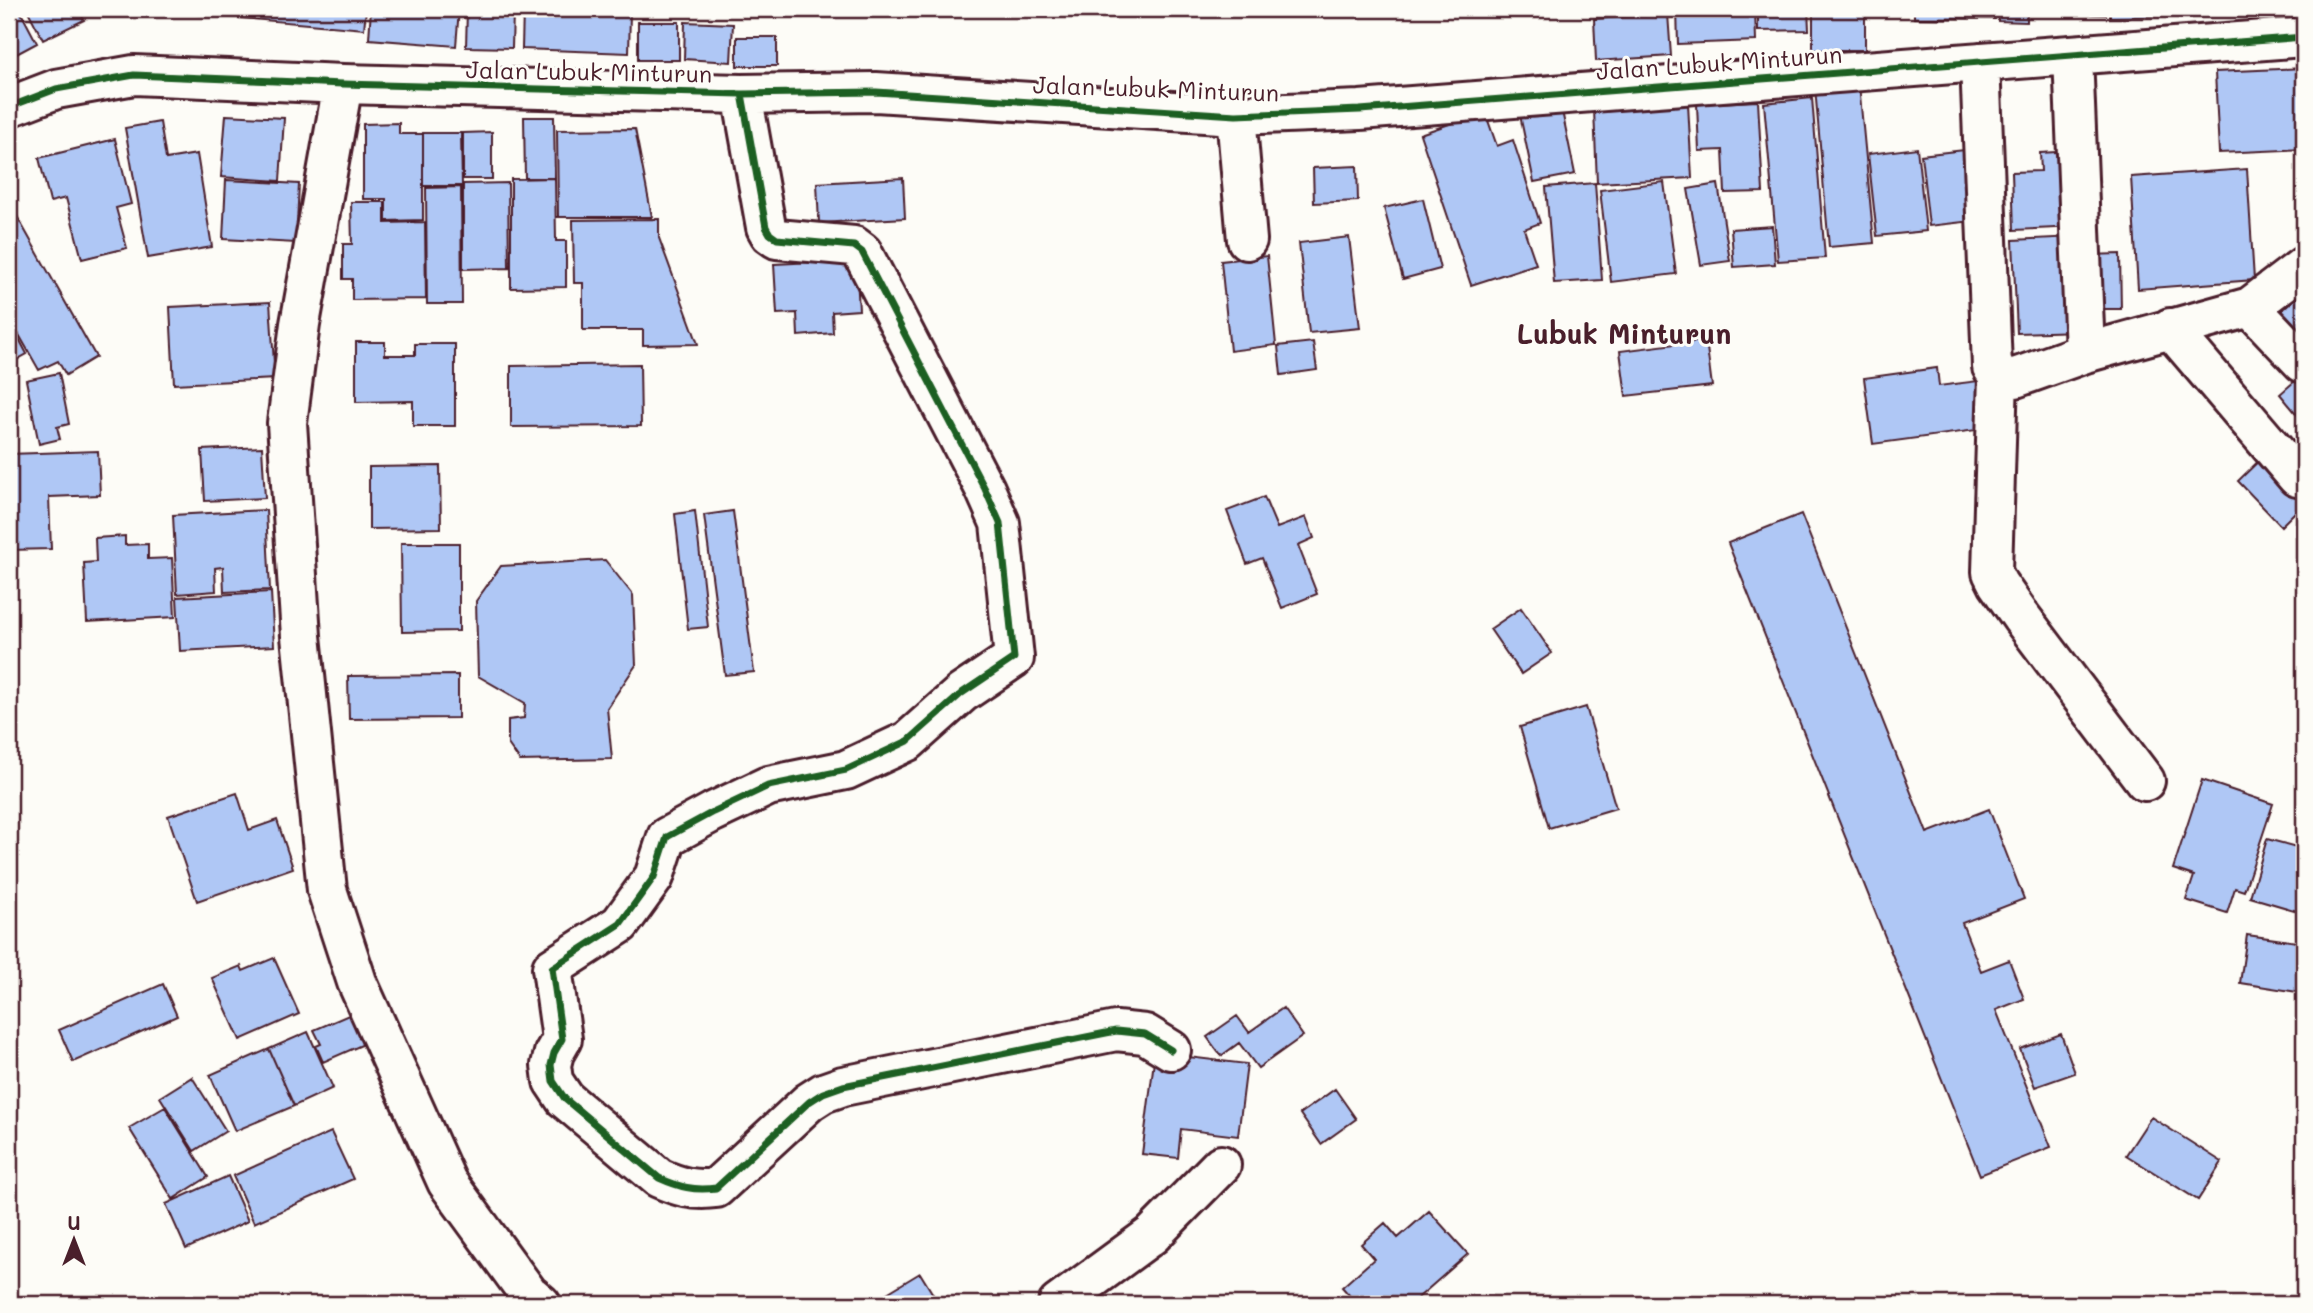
<svg xmlns="http://www.w3.org/2000/svg" width="2313" height="1313" font-family="Mali,sans-serif">
	<rect width="100%" height="100%" fill="#fdfcf7"/>
	<filter id="ink" filterUnits="userSpaceOnUse"><feTurbulence type="fractalNoise" baseFrequency=".0143" numOctaves="2"/><feDisplacementMap in="SourceGraphic" scale="14" xChannelSelector="R" yChannelSelector="G"/><feConvolveMatrix kernelMatrix="1 2 1 2 8 2 1 2 1" color-interpolation-filters="sRGB"/></filter>
	<g filter="url(#ink)">
		<path fill="#afc7f5" stroke="#4a1f2b" stroke-width="2" d="M9 9H19L37 43 9 58Z
			M27 9H78L84 20 43 40Z
			M184 9H366L364 29 184 13Z
			M371 9H459L456 46 369 39Z
			M523 9 630 13 629 53 522 49Z
			M1677 9H1755L1756 41 1678 44Z
			M1758 9H1808L1809 30 1758 31Z
			M1813 9H1865V50H1813Z
			M1914 9H1995V19L1914 18Z
			M1998 9H2027V22L1998 21Z
			M2035 9H2106V15L2035 13Z
			M2110 9H2187V16L2110 17Z
			M467 10 513 11 512 48 466 47Z
			M1668 14 1671 56 1596 61 1594 19Z
			M638 22H679V60H638Z
			M685 22 733 24 731 62 684 59Z
			M737 37H777V66H737Z
			M2304 68V149L2219 153 2215 72Z
			M1859 85 1874 243 1829 247 1815 88Z
			M1812 98 1825 258 1778 261 1764 103Z
			M1758 101 1763 192 1725 193 1723 150 1699 151 1697 104Z
			M1688 104 1692 178 1597 183 1594 109Z
			M1561 106 1575 174 1534 182 1520 115Z
			M1485 112 1497 146 1513 140 1540 223 1524 229 1536 264 1471 285 1420 134Z
			M226 115 284 118 280 181 221 177Z
			M524 117H554L555 178H525Z
			M160 122 166 159 197 154 212 247 148 258 125 128Z
			M399 123V134H423V220L386 221V199H363V124Z
			M635 129 652 217H558L557 130Z
			M492 132V179H463V133Z
			M423 133H461L462 186H423Z
			M115 139 131 204 116 208 127 248 82 259 66 198 50 202 39 158Z
			M1917 148 1926 231 1877 236 1868 154Z
			M1973 149 1981 220 1929 226 1921 155Z
			M2073 151 2077 227 2014 230 2012 172 2041 171 2040 153Z
			M1357 166 1358 201 1314 203 1313 168Z
			M2247 169 2254 280 2138 289 2131 177Z
			M555 178 556 241H566V287L511 288V179Z
			M903 178 905 218 819 223 817 183Z
			M226 180 299 184 296 243 223 239Z
			M1664 182 1676 274 1611 282 1600 190Z
			M508 183 509 268 463 269V184Z
			M1595 183 1602 280 1554 283 1546 187Z
			M1718 184 1730 261 1701 265 1688 189Z
			M461 187 462 304H427L426 188Z
			M1423 199 1440 269 1403 279 1384 208Z
			M9 202 96 357 66 375 58 361 39 370 9 317Z
			M351 202H385V223L425 222 426 299 352 300V279H343V244H352Z
			M659 219V238L698 344 643 345V330H583V283H574L573 220Z
			M1772 226 1775 264 1734 267 1731 229Z
			M1349 237 1360 328 1309 333 1299 243Z
			M2075 237 2079 331 2017 333 2013 240Z
			M2120 254 2121 309H2088V255Z
			M1267 256 1276 345 1230 351 1221 261Z
			M856 260 859 310 832 312 833 333 798 336 797 313 777 314 774 264Z
			M2304 291V346L2277 315Z
			M270 302 275 379 174 384 170 307Z
			M9 320 27 354 9 364Z
			M1706 340 1712 386 1626 396 1620 351Z
			M356 342H385V355H415V344H455V426H413V401L356 402Z
			M1313 342 1317 370 1281 375 1278 346Z
			M640 364 641 426 511 427V366Z
			M1937 368 1939 386 1978 381 1984 429 1873 444 1864 378Z
			M59 373 69 424 57 427 60 439 39 444 26 380Z
			M2304 373V423L2280 394Z
			M262 447 265 498 205 501 202 450Z
			M98 451 100 495 49 497 51 549 9 550V454Z
			M2268 452 2304 489V503L2281 526 2238 481Z
			M440 466 441 528 369 529V467Z
			M1264 497 1277 528 1306 517 1314 538 1298 545 1317 594 1282 608 1262 558 1247 564 1227 511Z
			M266 510 270 590 224 592 223 567 215 568 216 591 177 594 173 515Z
			M695 511 708 627 688 629 675 514Z
			M733 511 754 672 725 675 704 515Z
			M1801 514 1927 833 1989 809 2024 899 1962 923 1981 971 2009 960 2024 999 1996 1010 2051 1147 1980 1175 1728 543Z
			M125 536V545L148 544V559L172 558 175 617 87 622 84 563 96 562 95 538Z
			M401 543H459V631L402 632Z
			M605 560 633 595 636 665 607 708 612 759 520 761 508 744V720L524 718 525 703 478 676 476 601 501 566Z
			M271 592 274 646 180 651 177 597Z
			M1521 608 1552 653 1521 674 1490 629Z
			M458 675V718L349 719 348 676Z
			M1586 707 1616 808 1549 828 1520 727Z
			M2202 780 2273 804 2244 891 2235 888 2227 913 2186 900 2194 876 2173 869Z
			M237 793 249 830 277 820 293 868 197 901 168 816Z
			M2267 839 2304 849V913L2250 897Z
			M2247 935 2304 943V993L2240 983Z
			M274 958 299 1014 240 1040 212 978 241 966 243 971Z
			M163 984 177 1016 73 1062 59 1030Z
			M1283 1008 1303 1036 1258 1068 1239 1043 1221 1056 1207 1037 1237 1016 1249 1032Z
			M351 1014 364 1044 323 1062 316 1046 321 1044 314 1030Z
			M308 1032 333 1088 294 1106 269 1049Z
			M2061 1034 2075 1073 2035 1087 2020 1049Z
			M269 1049 294 1106 235 1131 210 1075Z
			M1155 1053 1247 1064 1238 1136 1181 1129 1178 1158 1142 1154Z
			M192 1077 226 1131 194 1151 160 1097Z
			M1335 1089 1356 1119 1321 1144 1300 1114Z
			M165 1107 208 1177 173 1199 129 1128Z
			M2151 1117 2222 1162 2198 1200 2126 1155Z
			M331 1132 353 1179 254 1223 233 1176Z
			M228 1176 248 1221 186 1249 166 1204Z
			M1429 1211 1468 1254 1411 1304H1357L1342 1287 1374 1259 1361 1244 1385 1223 1398 1238Z
			M920 1273 939 1304H869Z"/>
		<g fill="none" stroke-linecap="round" stroke-linejoin="round">
			<defs>
				<path id="minor" d="M2073 55 2085 353
					M1980 62 1992 367 1998 376 2015 378 2085 353 2250 307 2304 266
					M343 84 300 324 287 423 301 636 327 890 357 982 447 1182 528 1293 541 1304
					M742 94 766 227 770 234 777 239 854 246 862 252 985 489 1000 523 1014 658 962 693 908 741 846 770 768 786 713 812 667 837 654 877 620 924 552 968 562 1039 554 1053 551 1065 553 1081 565 1099 659 1178C679 1187 694 1191 716 1188L809 1102 823 1093 843 1086 1116 1031 1145 1034 1171 1050
					M9 107 56 89 134 75 343 84 742 94 876 92 1236 115 1360 110 2304 37
					M1236 115 1247 240
					M2250 307 2303 363
					M2170 328 2297 477
					M1998 376 1992 572 1998 584 2021 617 2145 781
					M1058 1304 1152 1235 1221 1165"/>
			</defs>
			<use href="#minor" stroke="#4a1f2b" stroke-width="44"/>
			<use href="#minor" stroke="#fdfcf7" stroke-width="38"/>
			<defs>
				<path id="cycleway" d="M742 94 766 227 770 234 777 239 854 246 862 252 985 489 1000 523 1014 658 962 693 908 741 846 770 768 786 713 812 667 837 654 877 620 924 552 968 562 1039 554 1053 551 1065 553 1081 565 1099 659 1178C679 1187 694 1191 716 1188L809 1102 823 1093 843 1086 1116 1031 1145 1034 1171 1050
					M9 107 56 89 134 75 343 84 742 94 876 92 1236 115 1360 110 2304 37"/>
			</defs>
			<use href="#cycleway" stroke="#fdfcf7" stroke-width="11"/>
			<use href="#cycleway" stroke="#1b5e20" stroke-width="7"/>
		</g>
	</g>
	<g text-anchor="middle" dominant-baseline="central" stroke-width="6" stroke-linejoin="round" paint-order="stroke">
		<g font-size="24" fill="#4a1f2b" stroke="#fdfcf7">
			<text transform="translate(1719 62) rotate(-4)">Jalan Lubuk Minturun</text>
			<text transform="translate(589 71) rotate(1)">Jalan Lubuk Minturun</text>
			<text transform="translate(1156 88) rotate(2)">Jalan Lubuk Minturun</text>
		</g>
		<g font-size="28" font-weight="bold" fill="#4a1f2b" stroke="#fdfcf7">
			<text x="1624" y="333">Lubuk Minturun</text>
		</g>
	</g>
	<rect width="2313" height="1313" fill="none" stroke="#fdfcf7" stroke-width="35"/>
	<rect x="18" y="18" width="2278" height="1278" fill="none" stroke="#4a1f2b" stroke-width="2.5" filter="url(#ink)"/>
	<g transform="translate(74 1240)" stroke="#fdfcf7" stroke-width="5" paint-order="stroke">
	<path d="M0-5L12 26L0 18L-12 26Z" fill="#4a1f2b"/>
	<text y="-10" font-size="19" font-weight="bold" text-anchor="middle" fill="#4a1f2b">U</text>
	</g>
</svg>
